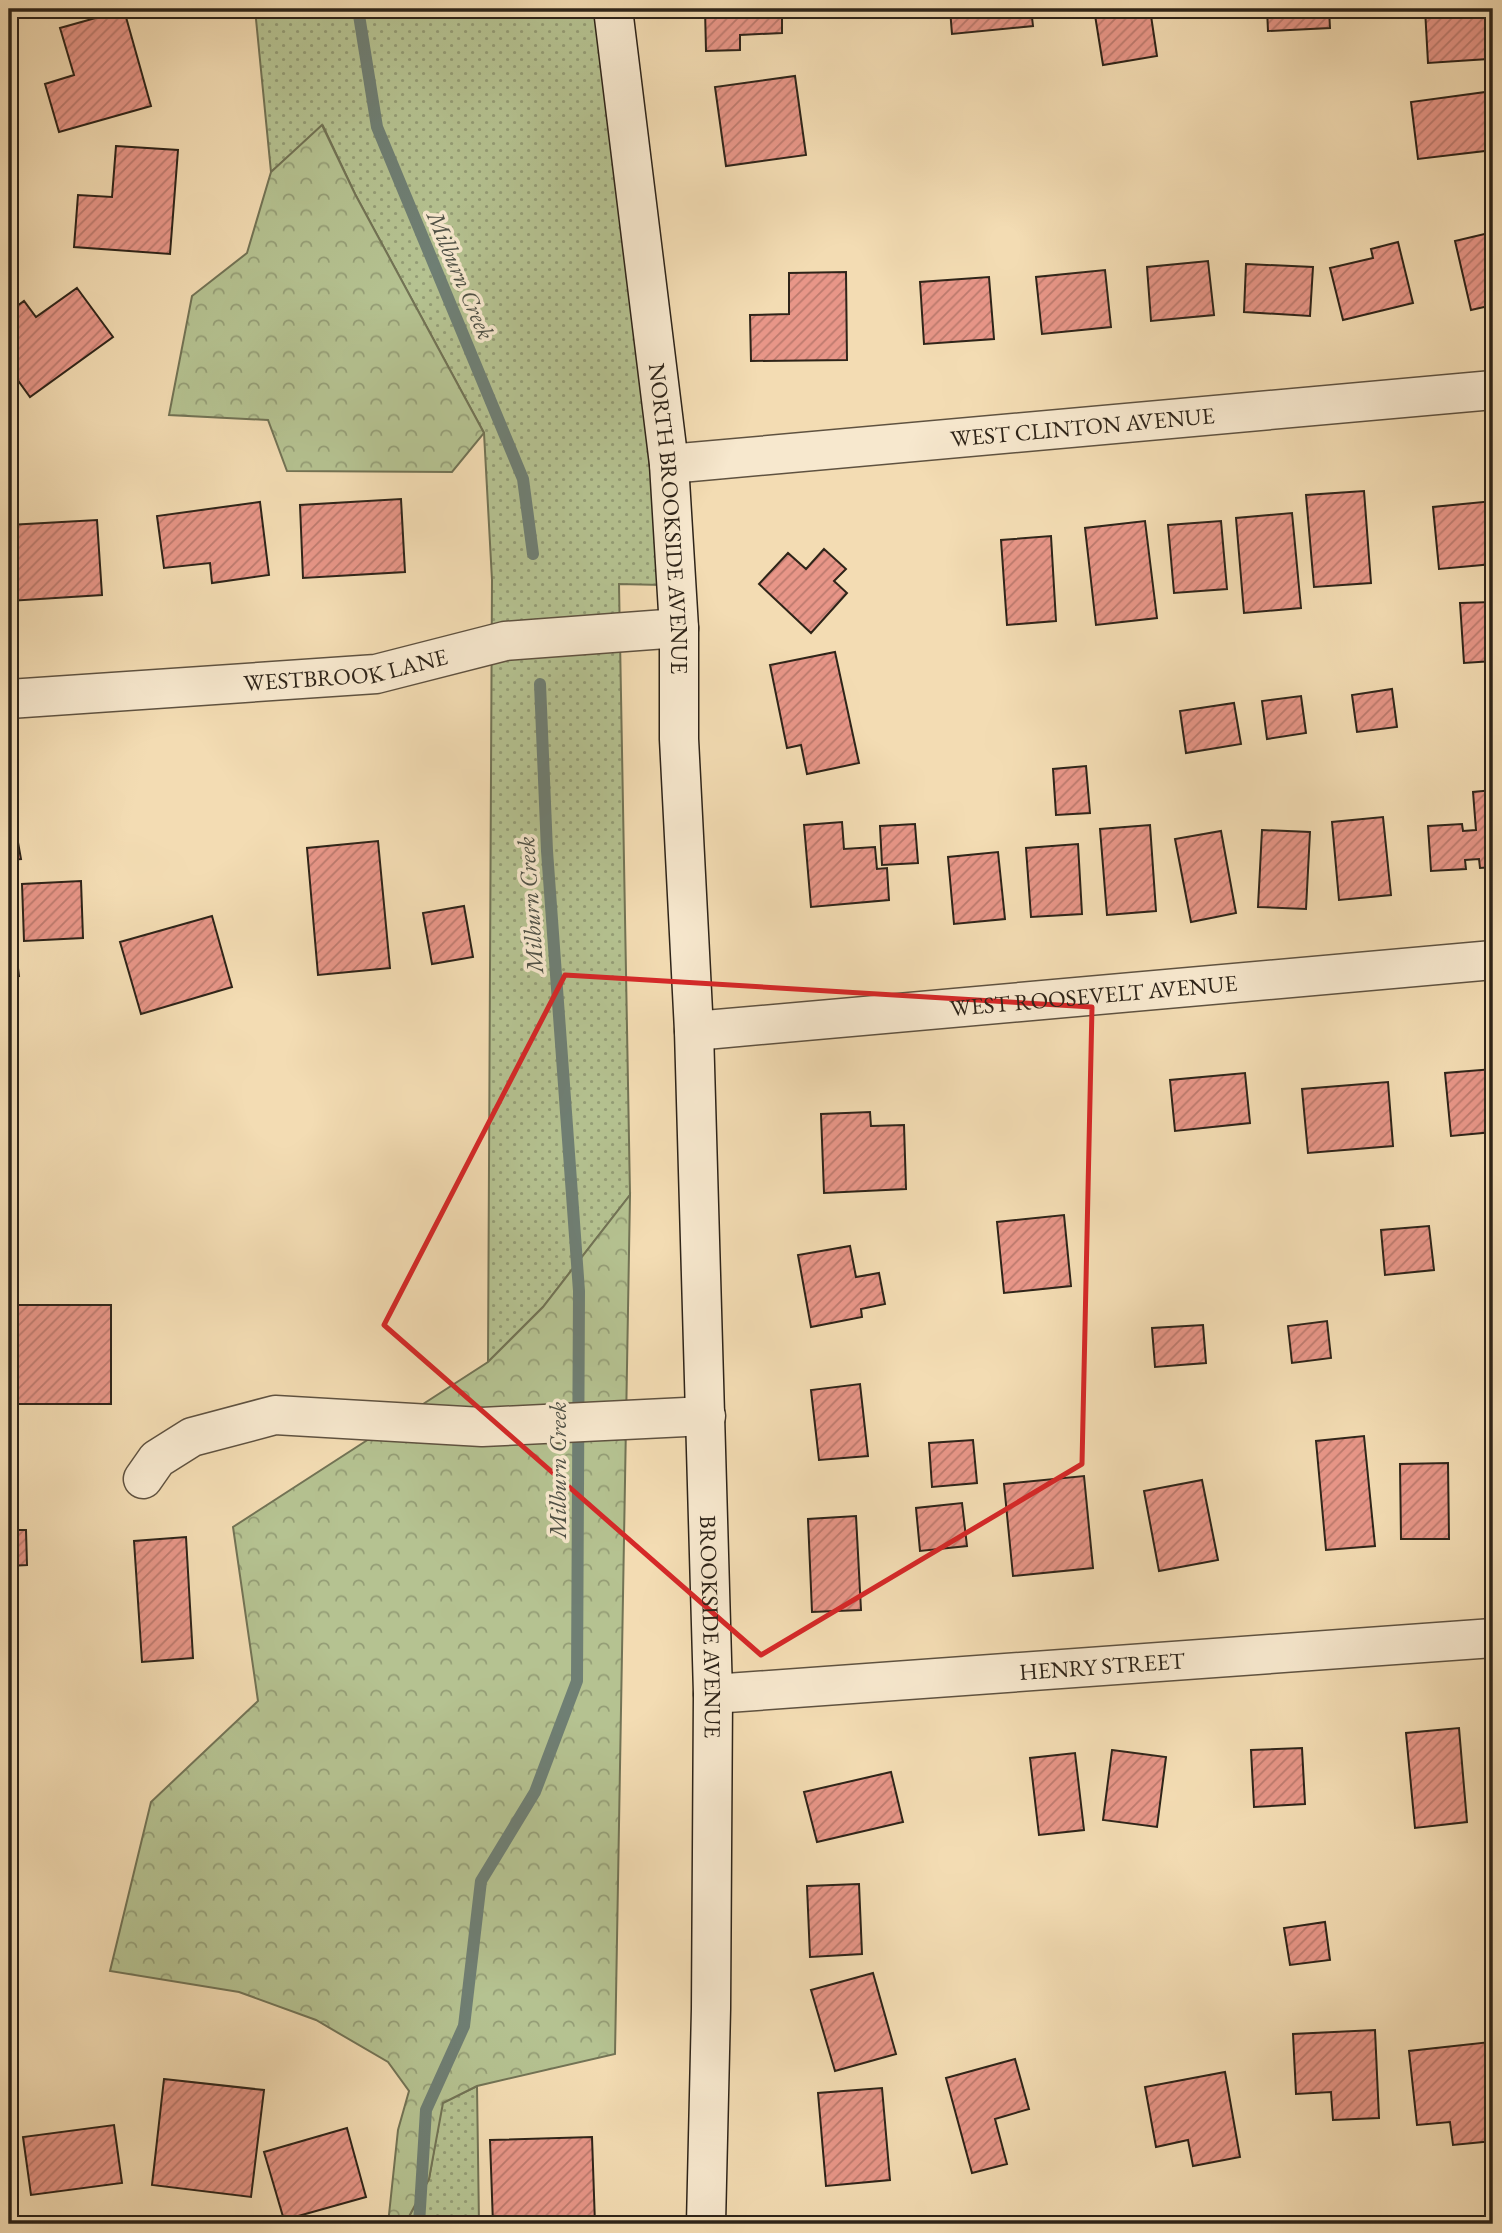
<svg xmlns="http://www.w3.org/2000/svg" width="1502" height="2233" font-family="'EB Garamond',serif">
	<defs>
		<pattern id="grass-dots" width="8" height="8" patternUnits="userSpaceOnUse" patternTransform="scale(1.75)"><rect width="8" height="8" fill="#b5c291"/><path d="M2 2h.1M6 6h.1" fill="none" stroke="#949d76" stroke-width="1.8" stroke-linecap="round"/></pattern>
		<pattern id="forest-crowns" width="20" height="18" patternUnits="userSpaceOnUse" patternTransform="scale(1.75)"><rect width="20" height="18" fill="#b5c291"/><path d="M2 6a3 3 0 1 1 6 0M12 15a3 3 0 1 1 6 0" fill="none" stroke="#949d76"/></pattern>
		<pattern id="building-hatch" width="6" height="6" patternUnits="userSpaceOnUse" patternTransform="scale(1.75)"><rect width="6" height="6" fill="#e89688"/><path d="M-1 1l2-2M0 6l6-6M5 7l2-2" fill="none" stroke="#bc7a6e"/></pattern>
	</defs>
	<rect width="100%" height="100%" fill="#f3dcb3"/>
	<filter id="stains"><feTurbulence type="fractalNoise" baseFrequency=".00286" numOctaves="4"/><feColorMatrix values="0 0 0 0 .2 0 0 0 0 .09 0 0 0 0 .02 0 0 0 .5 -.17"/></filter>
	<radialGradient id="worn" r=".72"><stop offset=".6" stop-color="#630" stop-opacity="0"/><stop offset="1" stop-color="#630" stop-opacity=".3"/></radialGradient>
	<path fill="url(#grass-dots)" stroke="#727355" stroke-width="2" d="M255 9H598L655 462 662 585 619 584 630 1195 543 1307 488 1362 492 580 484 433 355 194 323 126 271 172Z
		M477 2086 479 2224H405L429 2179 442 2103Z"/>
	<path fill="url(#forest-crowns)" stroke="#727355" stroke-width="2" d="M322 125 355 194 484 433 452 472 287 471 268 420 169 415 192 296 247 253 271 172Z
		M630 1195 615 2054 477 2086 443 2103 429 2179 405 2224H388L398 2130 409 2091 388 2062 316 2020 239 1992 110 1971 151 1802 258 1701 233 1527 488 1362 543 1307Z"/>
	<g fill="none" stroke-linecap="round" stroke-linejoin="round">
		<path stroke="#6f7f74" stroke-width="12" d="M358 9 377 127 523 479 533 554
			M419 2224 426 2110 464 2026 481 1881 535 1792 577 1681 579 1291 547 851 540 684"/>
	</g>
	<path fill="url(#building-hatch)" stroke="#2e2419" stroke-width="2" d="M705 9H782V33L740 35V50L706 51Z
		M950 9H1031L1033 26 952 34Z
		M1094 9H1150L1157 56 1103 65Z
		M1267 9H1329L1330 28 1268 31Z
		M1425 9H1486L1488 59 1428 63Z
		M124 10 151 106 59 132 45 84 74 75 60 28Z
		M795 76 806 155 726 166 715 87Z
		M1493 91V150L1418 159 1411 102Z
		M116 146 178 150 170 254 74 247 78 195 112 197Z
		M1493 232V305L1471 310 1455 241Z
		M1398 242 1413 303 1343 320 1330 268 1373 258 1371 249Z
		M1208 261 1214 315 1151 321 1147 267Z
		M1246 264 1313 267 1310 316 1244 312Z
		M1105 270 1111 327 1042 334 1036 277Z
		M846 272 847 360 751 361 750 315 789 314V273Z
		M989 277 994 339 924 344 920 282Z
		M77 288 113 337 30 397 9 368V312L24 301 36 317Z
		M1364 491 1371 583 1314 587 1306 495Z
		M401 499 405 572 303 578 300 505Z
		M1493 501V564L1439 569 1433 507Z
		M260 502 269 575 212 583 210 563 164 568 157 516Z
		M1292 513 1301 608 1244 613 1236 518Z
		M97 520 102 595 9 601V525Z
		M1145 521 1157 618 1096 625 1085 528Z
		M1221 521 1227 589 1174 593 1168 525Z
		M1051 536 1056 621 1007 625 1001 540Z
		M824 549 846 569 834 581 847 593 811 633 759 584 788 553 806 569Z
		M1493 602V661L1464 663 1460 603Z
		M835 652 859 763 807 774 801 745 787 748 770 665Z
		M1392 689 1397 727 1357 732 1352 695Z
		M1301 696 1306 733 1267 739 1262 701Z
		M1234 703 1241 744 1186 753 1180 711Z
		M1086 766 1090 813 1056 815 1053 769Z
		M1493 790V867L1480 868 1479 859 1465 860 1466 869 1431 871 1428 826 1462 824 1463 831 1476 830 1473 792Z
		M9 792 21 859 9 860Z
		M1383 817 1391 895 1339 900 1332 822Z
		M842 822 844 849 875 847 877 869 887 868 889 900 811 907 804 825Z
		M915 824 918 863 882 865 880 826Z
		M1150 825 1156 911 1107 915 1100 829Z
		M1262 830 1310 832 1306 909 1258 907Z
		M1221 831 1236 913 1191 922 1175 839Z
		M378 841 390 968 318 975 307 848Z
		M1078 844 1082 914 1031 917 1026 848Z
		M998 852 1005 919 954 924 948 857Z
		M81 881 83 938 24 941 22 884Z
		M464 906 473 957 432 964 423 913Z
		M212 916 232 987 141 1014 120 942Z
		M9 944H15L19 976 9 977Z
		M1493 1069V1132L1451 1136 1445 1073Z
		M1245 1073 1250 1123 1175 1131 1170 1080Z
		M1388 1082 1393 1146 1308 1153 1302 1089Z
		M870 1112 871 1126 904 1125 906 1189 824 1193 821 1114Z
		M1064 1215 1071 1286 1004 1293 997 1222Z
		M1429 1226 1434 1270 1385 1275 1381 1230Z
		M850 1246 856 1277 879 1273 885 1304 861 1309 862 1317 811 1327 798 1255Z
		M9 1305H111V1404H9Z
		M1327 1321 1331 1358 1292 1363 1288 1326Z
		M1203 1325 1206 1363 1155 1367 1152 1328Z
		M860 1384 868 1456 819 1460 811 1390Z
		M1364 1436 1375 1546 1326 1550 1316 1441Z
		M973 1440 977 1483 932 1487 929 1443Z
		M1448 1463 1449 1539H1401L1400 1464Z
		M1084 1476 1093 1568 1013 1576 1004 1484Z
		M1202 1480 1218 1560 1159 1571 1144 1491Z
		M962 1503 967 1546 920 1551 916 1508Z
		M856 1516 861 1610 812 1612 808 1519Z
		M9 1530H26L27 1565 9 1566Z
		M186 1537 193 1658 142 1662 134 1541Z
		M1459 1728 1467 1822 1415 1828 1406 1733Z
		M1302 1748 1305 1804 1254 1807 1251 1750Z
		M1112 1750 1166 1757 1157 1827 1103 1820Z
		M1075 1753 1084 1830 1039 1835 1030 1758Z
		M891 1772 903 1822 817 1842 804 1792Z
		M859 1884 862 1954 810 1957 807 1886Z
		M1325 1922 1330 1960 1290 1965 1284 1928Z
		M873 1973 896 2054 835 2071 811 1990Z
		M1375 2030 1379 2118 1333 2120 1331 2092 1296 2094 1293 2034Z
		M1490 2042 1493 2068V2141L1453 2145 1450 2122 1417 2125 1409 2051Z
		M1015 2059 1029 2109 995 2119 1007 2164 972 2173 946 2078Z
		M1225 2072 1240 2157 1193 2166 1188 2140 1156 2147 1145 2087Z
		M164 2079 264 2090 251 2197 152 2185Z
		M882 2088 890 2180 826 2186 818 2093Z
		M114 2125 122 2183 31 2195 23 2137Z
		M347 2128 366 2197 284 2220 264 2152Z
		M592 2137 595 2224H493L490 2140Z"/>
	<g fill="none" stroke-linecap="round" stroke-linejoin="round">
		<defs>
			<g id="minor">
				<path id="s1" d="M669 464 1493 390"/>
				<path id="s2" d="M9 699 376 674 505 641 679 628"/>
				<path id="s3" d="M694 1031 1493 960"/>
				<path d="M143 1479 157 1459 192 1437 275 1415 482 1427 706 1416"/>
				<path id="s4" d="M713 1694 1493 1638"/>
			</g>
			<g id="secondary">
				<path id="s5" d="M613 9 669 464 679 628V739L694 1031 713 1694 711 2009 706 2224"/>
			</g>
		</defs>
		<use href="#minor" stroke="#5f5240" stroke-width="41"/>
		<use href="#secondary" stroke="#2e2419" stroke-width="41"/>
		<use href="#minor" stroke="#f7e8ce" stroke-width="38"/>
		<use href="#secondary" stroke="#f7e8ce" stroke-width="38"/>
	</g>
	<path fill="none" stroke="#d62828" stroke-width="5" stroke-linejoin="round" d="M565 975 1092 1007 1082 1464 761 1655 384 1325Z"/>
	<g text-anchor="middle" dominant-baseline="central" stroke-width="7" stroke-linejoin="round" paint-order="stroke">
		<g font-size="23" fill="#2e2419" stroke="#f7e8ce">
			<text stroke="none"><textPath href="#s1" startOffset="415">WEST CLINTON AVENUE</textPath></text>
			<text stroke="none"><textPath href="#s5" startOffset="513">NORTH BROOKSIDE AVENUE</textPath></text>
			<text stroke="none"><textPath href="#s2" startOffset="338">WESTBROOK LANE</textPath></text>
			<text stroke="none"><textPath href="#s3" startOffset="401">WEST ROOSEVELT AVENUE</textPath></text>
			<text stroke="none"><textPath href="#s5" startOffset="1622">BROOKSIDE AVENUE</textPath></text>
			<text stroke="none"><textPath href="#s4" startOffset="390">HENRY STREET</textPath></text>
		</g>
		<g font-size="24" font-style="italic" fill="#4f5146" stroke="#f7e8ce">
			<text transform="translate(461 275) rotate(67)">Milburn Creek</text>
			<text transform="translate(530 905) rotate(-94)">Milburn Creek</text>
			<text transform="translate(557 1470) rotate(-90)">Milburn Creek</text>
		</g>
	</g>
	<rect width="1502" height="2233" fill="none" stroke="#f3dcb3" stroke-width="35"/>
	<rect x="10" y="10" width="1481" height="2212" fill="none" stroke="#2e2419" stroke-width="3.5"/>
	<rect x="18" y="18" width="1467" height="2198" fill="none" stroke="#2e2419" stroke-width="2"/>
	<rect width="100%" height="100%" filter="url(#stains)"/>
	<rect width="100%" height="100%" fill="url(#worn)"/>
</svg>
